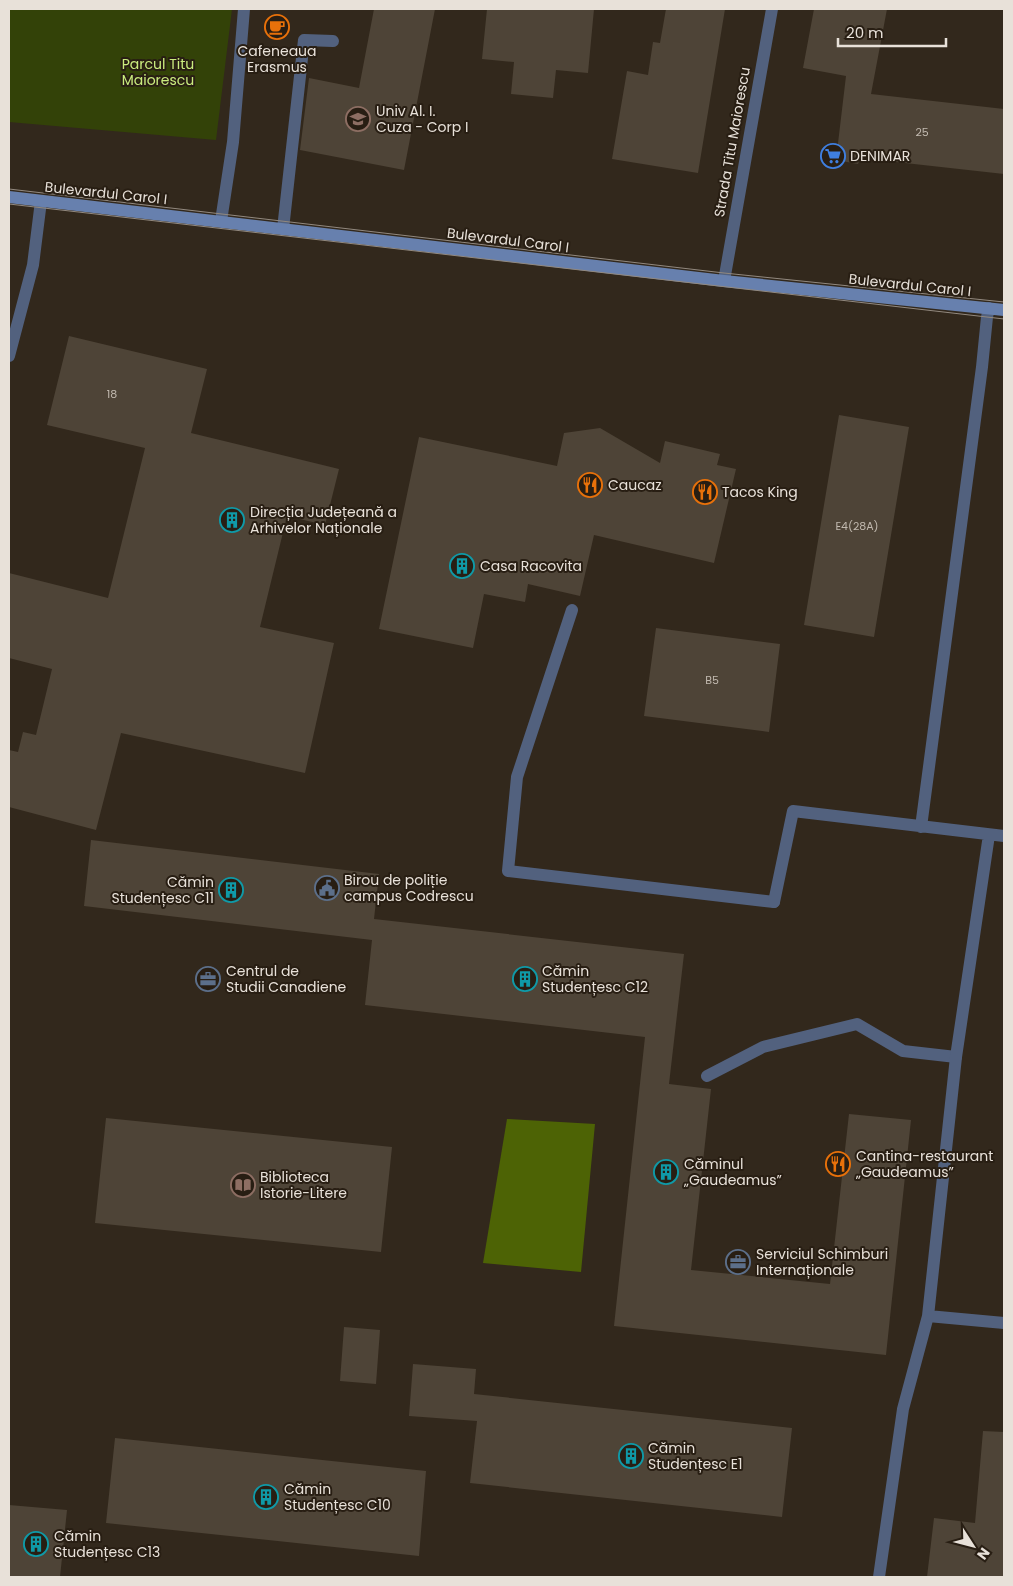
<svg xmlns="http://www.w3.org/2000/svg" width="1013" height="1586" font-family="Poppins,sans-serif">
	<rect width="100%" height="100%" fill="#32281c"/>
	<path fill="#334208" d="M9 9H232L216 140 9 122Z"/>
	<path fill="#4d6305" d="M507 1119 595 1124 581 1272 483 1263Z"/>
	<path fill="#4e4437" d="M374 9H435L404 170 300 150 309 78 359 88Z
		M487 9H594L588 73 556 70 553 98 511 94 514 62 482 59Z
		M666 9H725L698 173 612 159 627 71 648 75 653 42 660 43Z
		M814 9H887L871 94 1004 109V174L860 158 858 164 836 160 846 76 803 68Z
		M69 336 207 369 191 433 339 469 325 525 287 516 260 627 334 643 305 773 121 733 96 830 9 807V750L18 752 23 732 36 735 52 669 9 658V573L108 598 145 448 47 425Z
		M839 415 909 427 874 637 804 625Z
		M600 428 660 463 665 441 720 454 717 465 736 469 714 563 594 535 580 596 528 584 525 602 484 594 473 648 379 629 419 437 557 466 564 433Z
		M656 628 780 644 769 732 644 716Z
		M91 840 379 874 374 919 684 954 669 1084 711 1089 691 1270 830 1284 849 1114 911 1120 886 1355 614 1326 645 1037 365 1005 372 940 84 906Z
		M106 1118 392 1147 381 1252 95 1223Z
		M344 1327 380 1330 376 1384 340 1381Z
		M413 1364 476 1369 474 1394 792 1428 782 1517 470 1483 477 1421 409 1416Z
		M983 1431 1004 1432V1577H927L934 1518 975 1523Z
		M115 1438 426 1471 419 1556 106 1523Z
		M9 1505 67 1510 60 1577H9Z"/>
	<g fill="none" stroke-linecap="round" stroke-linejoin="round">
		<path stroke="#52617e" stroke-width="12" d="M221 221 233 142 244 9
			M283 229 304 40 333 41
			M572 610 517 777 508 871 774 902
			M707 1076 763 1047 857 1024 903 1051 956 1057"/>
		<path stroke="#52617e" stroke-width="12" d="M724 281 772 9
			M921 827 982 367 987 317 989 308
			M774 902 793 811 1004 836
			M928 1316 1004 1323
			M879 1577 903 1409 928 1316 956 1057 989 835"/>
		<path stroke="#52617e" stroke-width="12" d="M9 356 33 265 41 201"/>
		<path stroke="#6780ae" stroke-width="12" d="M9 197 724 281 1004 310"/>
		<path stroke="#92897f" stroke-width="1" d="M9 189 724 273 1004 302
			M9 204 1004 319"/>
	</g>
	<defs>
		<symbol id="cafe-ring" viewBox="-11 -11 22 22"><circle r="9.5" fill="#281e13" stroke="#e8710a" stroke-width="1.5"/><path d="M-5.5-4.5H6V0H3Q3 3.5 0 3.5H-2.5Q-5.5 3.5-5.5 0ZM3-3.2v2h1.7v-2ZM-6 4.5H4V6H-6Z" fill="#e8710a"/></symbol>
		<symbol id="university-ring" viewBox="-11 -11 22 22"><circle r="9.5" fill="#281e13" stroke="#8d6e63" stroke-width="1.5"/><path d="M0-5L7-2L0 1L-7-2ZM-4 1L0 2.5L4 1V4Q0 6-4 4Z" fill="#8d6e63"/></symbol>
		<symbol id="supermarket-ring" viewBox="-11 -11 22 22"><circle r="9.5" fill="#281e13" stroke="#3f7fe0" stroke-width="1.5"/><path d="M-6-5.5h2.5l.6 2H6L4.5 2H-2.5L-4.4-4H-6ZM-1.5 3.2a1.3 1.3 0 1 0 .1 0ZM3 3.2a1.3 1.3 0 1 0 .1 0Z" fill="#3f7fe0"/></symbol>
		<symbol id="restaurant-ring" viewBox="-11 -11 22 22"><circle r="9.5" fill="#281e13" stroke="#e8710a" stroke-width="1.5"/><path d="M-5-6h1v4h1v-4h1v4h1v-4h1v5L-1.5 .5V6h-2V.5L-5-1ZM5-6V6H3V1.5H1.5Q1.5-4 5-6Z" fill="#e8710a"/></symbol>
		<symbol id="building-ring" viewBox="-11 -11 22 22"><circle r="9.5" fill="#281e13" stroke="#0f9aa8" stroke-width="1.5"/><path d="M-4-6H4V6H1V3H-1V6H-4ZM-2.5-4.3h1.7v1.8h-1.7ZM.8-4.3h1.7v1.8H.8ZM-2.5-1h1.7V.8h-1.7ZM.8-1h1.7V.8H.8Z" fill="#0f9aa8"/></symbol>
		<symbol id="civic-ring" viewBox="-11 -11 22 22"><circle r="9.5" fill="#281e13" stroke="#5c6f8a" stroke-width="1.5"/><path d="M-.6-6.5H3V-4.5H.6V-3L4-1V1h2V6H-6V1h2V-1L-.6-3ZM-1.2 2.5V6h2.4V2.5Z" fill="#5c6f8a"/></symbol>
		<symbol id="office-ring" viewBox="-11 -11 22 22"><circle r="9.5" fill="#281e13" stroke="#5c6f8a" stroke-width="1.5"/><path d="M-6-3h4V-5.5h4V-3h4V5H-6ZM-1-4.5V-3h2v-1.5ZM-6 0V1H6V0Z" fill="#5c6f8a"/></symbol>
		<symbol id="library-ring" viewBox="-11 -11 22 22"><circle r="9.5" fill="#281e13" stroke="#8d6e63" stroke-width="1.5"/><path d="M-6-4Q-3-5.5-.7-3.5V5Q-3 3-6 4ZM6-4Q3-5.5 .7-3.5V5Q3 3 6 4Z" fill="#8d6e63"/></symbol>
	</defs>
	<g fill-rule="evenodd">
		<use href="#cafe-ring" x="263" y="13" width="28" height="28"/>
		<use href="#university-ring" x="344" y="105" width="28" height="28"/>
		<use href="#supermarket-ring" x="819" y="142" width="28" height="28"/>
		<use href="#restaurant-ring" x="576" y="471" width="28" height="28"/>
		<use href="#restaurant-ring" x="691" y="478" width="28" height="28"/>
		<use href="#building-ring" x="218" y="506" width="28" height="28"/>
		<use href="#building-ring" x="448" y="552" width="28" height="28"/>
		<use href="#civic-ring" x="313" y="874" width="28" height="28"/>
		<use href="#building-ring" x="217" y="876" width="28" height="28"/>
		<use href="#office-ring" x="194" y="965" width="28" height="28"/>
		<use href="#building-ring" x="511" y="965" width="28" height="28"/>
		<use href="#restaurant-ring" x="824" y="1150" width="28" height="28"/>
		<use href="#building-ring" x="652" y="1158" width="28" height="28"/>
		<use href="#library-ring" x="229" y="1171" width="28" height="28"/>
		<use href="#office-ring" x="724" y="1248" width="28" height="28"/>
		<use href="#building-ring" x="617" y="1442" width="28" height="28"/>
		<use href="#building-ring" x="252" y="1483" width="28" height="28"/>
		<use href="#building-ring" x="22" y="1530" width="28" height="28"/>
	</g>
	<g text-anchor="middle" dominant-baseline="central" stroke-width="4" stroke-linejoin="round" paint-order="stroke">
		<g font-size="11" fill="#c2bab0">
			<text x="922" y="132">25</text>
			<text x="112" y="394">18</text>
			<text x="857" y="526">E4(28A)</text>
			<text x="712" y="680">B5</text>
		</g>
		<g font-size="14" fill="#e8e1d9" stroke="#281e13" text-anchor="start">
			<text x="277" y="51" text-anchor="middle">Cafeneaua<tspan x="277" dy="16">Erasmus</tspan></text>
			<text x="376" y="111">Univ Al. I.<tspan x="376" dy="16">Cuza - Corp I</tspan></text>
			<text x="850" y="156">DENIMAR</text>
			<text x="608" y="485">Caucaz</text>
			<text x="722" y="492">Tacos King</text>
			<text x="250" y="512">Direcția Județeană a<tspan x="250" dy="16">Arhivelor Naționale</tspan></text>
			<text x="480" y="566">Casa Racovita</text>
			<text x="344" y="880">Birou de poliție<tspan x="344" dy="16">campus Codrescu</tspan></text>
			<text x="214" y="882" text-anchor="end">Cămin<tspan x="214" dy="16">Studențesc C11</tspan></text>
			<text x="226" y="971">Centrul de<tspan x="226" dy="16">Studii Canadiene</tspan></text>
			<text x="542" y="971">Cămin<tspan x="542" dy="16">Studențesc C12</tspan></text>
			<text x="856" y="1156">Cantina-restaurant<tspan x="856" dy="16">„Gaudeamus”</tspan></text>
			<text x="684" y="1164">Căminul<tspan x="684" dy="16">„Gaudeamus”</tspan></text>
			<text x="260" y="1177">Biblioteca<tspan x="260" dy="16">Istorie-Litere</tspan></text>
			<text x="756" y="1254">Serviciul Schimburi<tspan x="756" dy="16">Internaționale</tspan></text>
			<text x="648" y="1448">Cămin<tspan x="648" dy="16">Studențesc E1</tspan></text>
			<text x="284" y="1489">Cămin<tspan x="284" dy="16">Studențesc C10</tspan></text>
			<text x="54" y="1536">Cămin<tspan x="54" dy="16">Studențesc C13</tspan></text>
		</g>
		<g font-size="14" fill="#caec7e" stroke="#281e13">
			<text x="158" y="64">Parcul Titu<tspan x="158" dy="16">Maiorescu</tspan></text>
		</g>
		<g font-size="14" fill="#e8e1d9" stroke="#281e13">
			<text transform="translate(732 142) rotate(-80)">Strada Titu Maiorescu</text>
			<text transform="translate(106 193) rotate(6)">Bulevardul Carol I</text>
			<text transform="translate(508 240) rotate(7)">Bulevardul Carol I</text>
			<text transform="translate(910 285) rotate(6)">Bulevardul Carol I</text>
		</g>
	</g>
	<rect width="1013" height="1586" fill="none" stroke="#e8e1d9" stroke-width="20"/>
	<g transform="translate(973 1546) rotate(126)" stroke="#281e13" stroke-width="4" paint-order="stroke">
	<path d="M0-4L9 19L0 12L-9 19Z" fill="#e8e1d9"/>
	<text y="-8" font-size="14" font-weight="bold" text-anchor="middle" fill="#e8e1d9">N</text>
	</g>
	<path d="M838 38v8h108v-8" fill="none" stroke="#e8e1d9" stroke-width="2.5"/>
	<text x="846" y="38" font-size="15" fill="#e8e1d9" stroke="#281e13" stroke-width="4" paint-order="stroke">20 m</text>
</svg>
